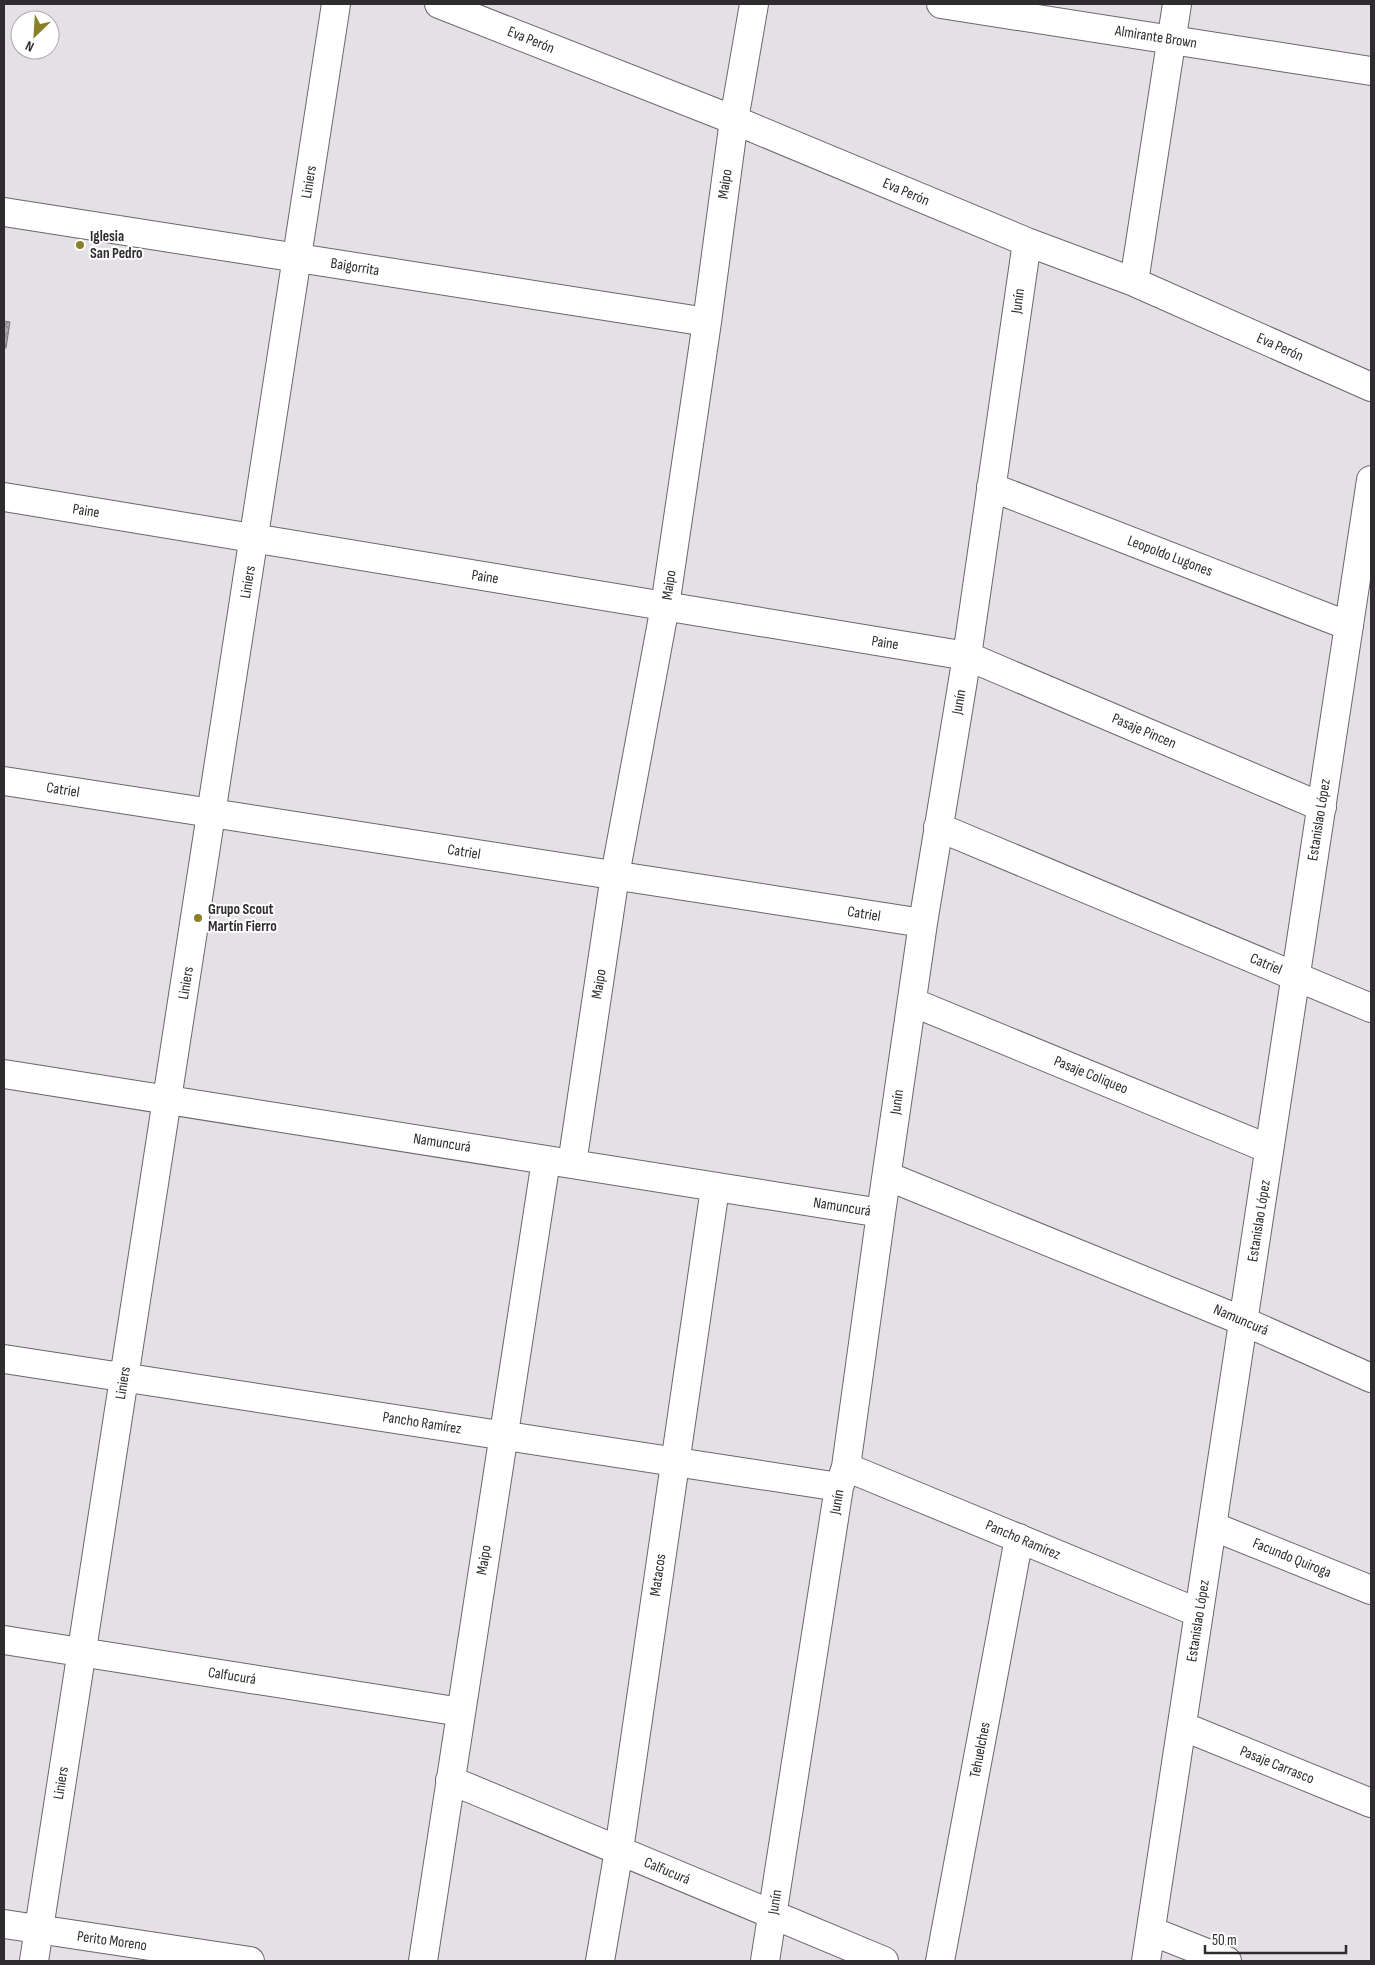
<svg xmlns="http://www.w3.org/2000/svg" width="1375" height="1965" font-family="'Sofia Sans Condensed',sans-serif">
	<defs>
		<pattern id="building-cross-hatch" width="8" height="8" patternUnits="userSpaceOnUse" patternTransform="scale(1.25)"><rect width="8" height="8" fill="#afaab0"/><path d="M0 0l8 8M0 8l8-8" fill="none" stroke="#8f8b90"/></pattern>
	</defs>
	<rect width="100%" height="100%" fill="#e5e0e6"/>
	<path fill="url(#building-cross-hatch)" stroke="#7b777c" d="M4 321 10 322 6 348H4Z"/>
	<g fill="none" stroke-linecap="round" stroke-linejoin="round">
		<defs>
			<path id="minor" d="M439 4 734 120 1027 242 1134 282 1371 387
				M941 4 1371 71
				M4 212 707 322
				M1134 282 1177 4
				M991 487 1349 626
				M4 497 967 656 1322 807
				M4 781 923 923
				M938 827 1371 1008
				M912 1002 1269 1149
				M4 1074 881 1213
				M572 1164 615 875 665 606 707 322 734 120 754 4
				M887 1176 1243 1321 1371 1378
				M4 1359 839 1487
				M846 1467 1199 1613
				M1212 1526 1371 1590
				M4 1640 461 1712
				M1182 1726 1371 1803
				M450 1780 884 1961
				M4 1924 250 1961
				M1151 1931 1227 1961
				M34 1961 336 4
				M423 1961 546 1160
				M600 1961 619 1850 715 1188
				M765 1961 839 1487 846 1467 881 1213 923 923 967 656 1027 242
				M940 1961 1019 1538
				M1146 1961 1371 480"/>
		</defs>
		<use href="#minor" stroke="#6a666b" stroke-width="30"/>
		<use href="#minor" stroke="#fff" stroke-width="28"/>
	</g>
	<g fill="#8a8027" stroke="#fff" stroke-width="2">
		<circle cx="80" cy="245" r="5"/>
		<circle cx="198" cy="918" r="5"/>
	</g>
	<g text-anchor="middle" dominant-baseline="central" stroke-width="4" stroke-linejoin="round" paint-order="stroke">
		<g font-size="15" fill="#2e2c2e" stroke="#fff">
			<text transform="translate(1156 37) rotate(9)">Almirante Brown</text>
			<text transform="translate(531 40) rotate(22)">Eva Perón</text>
			<text transform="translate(309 182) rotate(-81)">Liniers</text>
			<text transform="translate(725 184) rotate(-82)">Maipo</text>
			<text transform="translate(906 192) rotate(23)">Eva Perón</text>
			<text transform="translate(355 267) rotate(9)">Baigorrita</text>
			<text transform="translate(1018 301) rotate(-82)">Junín</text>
			<text transform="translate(1280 347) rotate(24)">Eva Perón</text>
			<text transform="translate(86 511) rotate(9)">Paine</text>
			<text transform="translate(1170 556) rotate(21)">Leopoldo Lugones</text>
			<text transform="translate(485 577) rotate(9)">Paine</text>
			<text transform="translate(248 582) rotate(-81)">Liniers</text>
			<text transform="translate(669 585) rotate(-82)">Maipo</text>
			<text transform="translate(885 643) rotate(9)">Paine</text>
			<text transform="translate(959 702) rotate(-80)">Junín</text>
			<text transform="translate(1144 731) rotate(23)">Pasaje Pincen</text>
			<text transform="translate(63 790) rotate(9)">Catriel</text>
			<text transform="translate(1319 820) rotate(-81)">Estanislao López</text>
			<text transform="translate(464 852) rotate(9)">Catriel</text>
			<text transform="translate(864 914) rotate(9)">Catriel</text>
			<text transform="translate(1266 964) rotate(23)">Catriel</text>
			<text transform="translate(186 983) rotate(-81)">Liniers</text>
			<text transform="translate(599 984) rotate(-81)">Maipo</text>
			<text transform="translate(1091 1075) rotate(22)">Pasaje Coliqueo</text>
			<text transform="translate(897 1102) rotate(-82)">Junín</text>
			<text transform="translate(442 1143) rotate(9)">Namuncurá</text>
			<text transform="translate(842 1207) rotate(9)">Namuncurá</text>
			<text transform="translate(1259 1221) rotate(-81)">Estanislao López</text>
			<text transform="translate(1241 1320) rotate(23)">Namuncurá</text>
			<text transform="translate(123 1383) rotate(-81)">Liniers</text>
			<text transform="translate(422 1423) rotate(9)">Pancho Ramírez</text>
			<text transform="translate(837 1502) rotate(-80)">Junín</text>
			<text transform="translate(1023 1540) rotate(23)">Pancho Ramírez</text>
			<text transform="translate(1292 1558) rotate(22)">Facundo Quiroga</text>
			<text transform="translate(484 1560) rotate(-81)">Maipo</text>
			<text transform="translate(658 1575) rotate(-82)">Matacos</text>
			<text transform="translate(1198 1621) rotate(-81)">Estanislao López</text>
			<text transform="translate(232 1676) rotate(9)">Calfucurá</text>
			<text transform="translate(980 1750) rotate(-79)">Tehuelches</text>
			<text transform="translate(1277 1765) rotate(22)">Pasaje Carrasco</text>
			<text transform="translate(61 1783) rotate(-81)">Liniers</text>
			<text transform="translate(667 1871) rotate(23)">Calfucurá</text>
			<text transform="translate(775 1902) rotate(-81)">Junín</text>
			<text transform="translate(112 1941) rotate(8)">Perito Moreno</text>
		</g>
		<g font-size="15" font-weight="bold" fill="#2e2c2e" stroke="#fff" text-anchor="start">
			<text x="90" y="236">Iglesia<tspan x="90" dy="17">San Pedro</tspan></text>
			<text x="208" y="909">Grupo Scout<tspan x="208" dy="17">Martín Fierro</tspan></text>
		</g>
	</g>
	<rect width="1375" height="1965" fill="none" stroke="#2e2c2e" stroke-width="10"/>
	<g transform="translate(35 35) rotate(205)"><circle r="24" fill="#ffffff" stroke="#ababab"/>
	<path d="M0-4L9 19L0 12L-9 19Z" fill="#8a8027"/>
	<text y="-8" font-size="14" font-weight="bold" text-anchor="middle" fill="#2e2c2e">N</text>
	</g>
	<path d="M1205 1945v8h141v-8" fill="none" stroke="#2e2c2e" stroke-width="2.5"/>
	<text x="1212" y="1945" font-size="15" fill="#2e2c2e" stroke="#ffffff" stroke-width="4" paint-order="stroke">50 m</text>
</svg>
